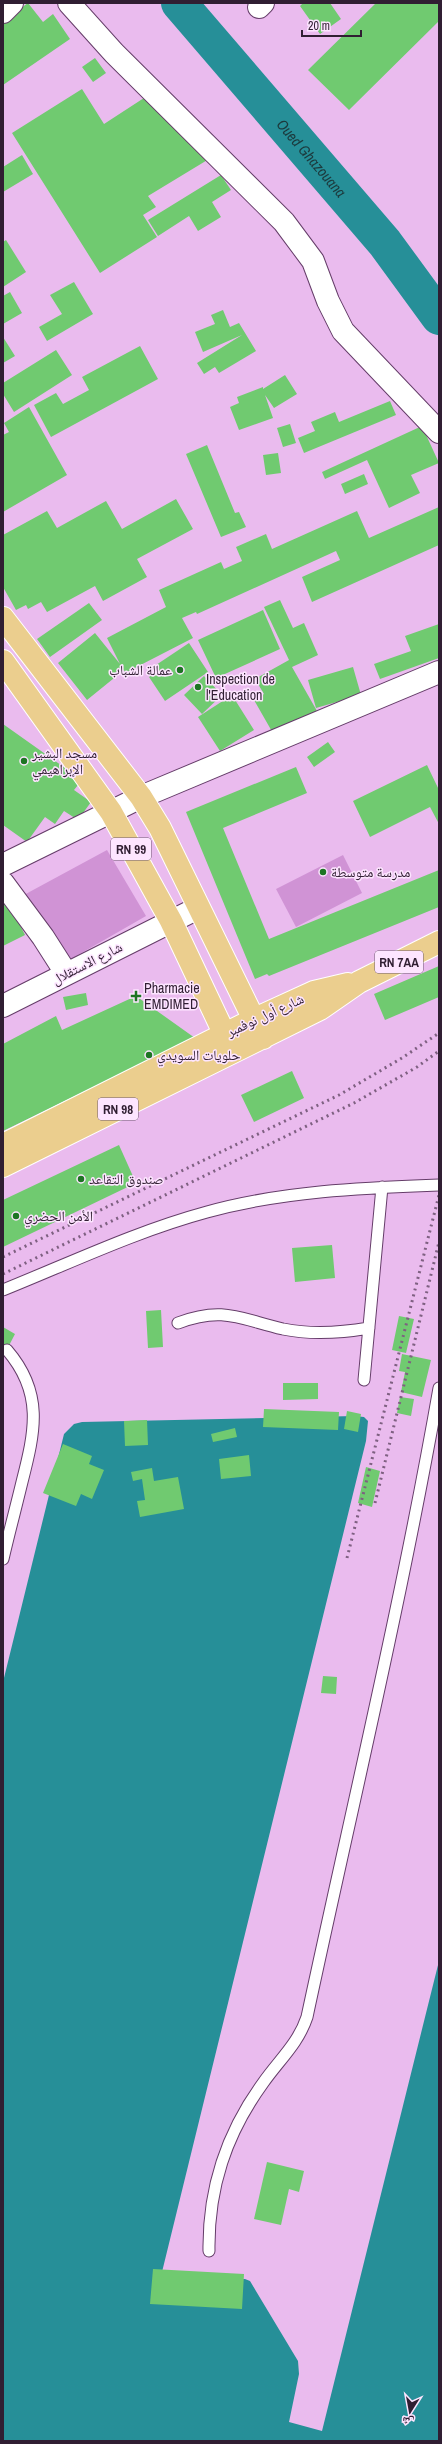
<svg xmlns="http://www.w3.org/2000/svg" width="442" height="2444" font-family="'Archivo Narrow','Noto Naskh Arabic',sans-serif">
	<rect width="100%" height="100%" fill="#eabbee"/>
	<path fill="#d093d5" d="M107 850 146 916 71 959 22 896Z
		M343 855 362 893 296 927 276 889Z"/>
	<path fill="#268f98" d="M355 1416 364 1417 368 1421 366 1441 162 2272 172 2280 245 2279 250 2281 298 2361 299 2374 289 2422 322 2431 439 1961V2441H3V1682L64 1434 74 1424 82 1422Z"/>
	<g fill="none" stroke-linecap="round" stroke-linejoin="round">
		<path stroke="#268f98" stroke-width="36" id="s1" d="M179 3 385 243 439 317"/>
	</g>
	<path fill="#70ca70" d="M28 3 43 22 53 14 70 39 3 85V21Z
		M303 3H330L341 19 320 34 300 6Z
		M376 3H439V21L349 110 308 70Z
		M95 58 106 73 93 82 82 67Z
		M82 89 104 124 147 96 209 159 148 196 156 207 143 215 157 237 100 273 12 133Z
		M22 155 33 174 3 192V167Z
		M221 175 231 190 212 202 221 217 198 231 189 216 158 236 148 220Z
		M6 240 26 272 3 287V242Z
		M74 282 93 314 47 341 39 327 62 314 50 295Z
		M10 292 22 313 3 324V296Z
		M223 310 230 327 239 323 256 351 219 373 215 367 204 374 197 363 242 335 203 352 195 332 215 324 211 315Z
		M3 337 15 356 3 363Z
		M140 346 158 379 51 437 34 405 56 393 63 404 89 390 82 377Z
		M56 350 72 375 14 412 3 394V383Z
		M285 375 297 394 274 408 265 395 273 418 239 430 230 407 239 403 237 397 263 387V389Z
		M390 401 396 415 304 453 298 438 315 431 311 422 335 412 339 422Z
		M29 407 67 475 3 512V435L9 432 4 423Z
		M290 424 296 443 283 447 277 428Z
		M422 426 439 463 411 475 420 493 389 508 367 460 325 479 322 472Z
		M207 445 235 513 239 512 246 527 221 537 186 454Z
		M278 453 281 473 266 475 263 455Z
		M364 474 368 484 345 494 341 484Z
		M176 499 193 529 137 559 147 577 103 601 95 586 47 612 41 602 28 609 26 605 16 610 3 587V535L47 511 57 528 106 501 122 529Z
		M439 507V545L312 602 302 577 340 560 336 551 197 614 196 612 182 618 193 638 125 673 124 670 87 700 58 663 95 633 120 664 107 638 166 607 159 590 221 562 224 569 242 561 236 547 266 534 272 549 357 511 369 538Z
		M280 600 293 628 304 623 318 655 292 667 317 711 274 735 254 700 264 694 255 679 289 660 264 607Z
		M89 603 102 620 50 657 37 639Z
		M263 610 280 649 216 678 198 640Z
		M439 624V658L380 679 374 664 411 651 405 636Z
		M189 643 208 672 165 701 149 677 156 673 153 667Z
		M353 667 361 695 316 708 308 680Z
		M204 676 222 695 202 714 184 695Z
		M232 695 254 730 220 751 198 717Z
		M3 724 82 780 74 790 91 802 78 820 64 811 55 824 45 817 27 842 3 825Z
		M328 742 335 752 314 767 307 757Z
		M427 765 439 790V824L430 807 370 837 353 801Z
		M296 767 307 793 223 828 269 939 439 870V907L269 976 267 974 255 979 186 812Z
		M3 891 25 935 3 946Z
		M439 966V997L385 1020 374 994Z
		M86 993 88 1005 66 1010 63 997Z
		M136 996 195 1038 3 1131V1044L56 1016 62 1030Z
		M292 1071 304 1098 254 1122 241 1095Z
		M119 1145 136 1183 3 1247V1200Z
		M332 1245 335 1278 295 1282 292 1248Z
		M161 1310 163 1347 148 1348 146 1311Z
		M399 1316 414 1319 406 1353 392 1350Z
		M3 1327 15 1334 3 1357Z
		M402 1354 431 1360 422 1397 401 1392 405 1372 399 1371Z
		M283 1383H318V1399L283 1400Z
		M400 1397 414 1399 411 1416 397 1413Z
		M264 1409 339 1412 338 1430 263 1427Z
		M347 1411 361 1414 358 1432 344 1429Z
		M147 1420 148 1445 125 1446 124 1421Z
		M235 1428 237 1437 213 1442 211 1434Z
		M63 1444 92 1456 89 1464 104 1470 92 1499 81 1494 76 1506 43 1493Z
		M249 1455 251 1476 221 1479 219 1459Z
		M366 1467 380 1471 372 1507 358 1503Z
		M152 1468 154 1481 178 1477 184 1509 140 1517 137 1501 145 1500 142 1479 133 1481 131 1472Z
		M323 1676 337 1677 336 1694 321 1693Z
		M267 2162 304 2171 299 2192 289 2189 281 2225 254 2219Z
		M153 2269 244 2274 242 2309 150 2304Z"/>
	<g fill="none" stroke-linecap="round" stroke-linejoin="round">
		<defs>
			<path id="lane" d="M3 1290C70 1263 137 1231 207 1212 283 1191 361 1188 439 1185
				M178 1323C223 1306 240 1319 283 1329 312 1335 340 1333 369 1328
				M364 1380 382 1187
				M3 1559C9 1533 16 1507 22 1482 35 1431 44 1393 7 1350
				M209 2251C208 2188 226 2134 263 2083 279 2060 298 2044 307 2017 352 1807 402 1599 439 1388"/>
			<path id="street" d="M69 3 114 53 284 222 313 261 328 301 343 331 439 432
				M259 7 263 3
				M3 12 12 3
				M3 865 141 797 439 672
				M3 883 43 937 66 973
				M3 1006 198 908"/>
			<path id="primary" d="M3 618 141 797 160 828 263 1038
				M3 661 111 812 171 921 233 1052
				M3 1145 255 1019 314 992 348 984
				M3 1166 320 1009 359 982 439 942"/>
		</defs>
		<use href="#lane" stroke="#653d69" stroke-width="13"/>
		<use href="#street" stroke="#653d69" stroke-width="24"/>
		<use href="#primary" stroke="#fff" stroke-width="24"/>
		<use href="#lane" stroke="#fff" stroke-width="11"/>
		<use href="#street" stroke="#fff" stroke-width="22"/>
		<use href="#primary" stroke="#ebce8e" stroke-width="22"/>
		<path stroke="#7e6081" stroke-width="3" stroke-dasharray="2 4" stroke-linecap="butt" d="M3 1257 339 1095 402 1058 439 1033
			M3 1274 354 1103 417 1067 439 1051
			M375 1503 439 1242
			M347 1558 439 1195"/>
	</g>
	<g fill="#1d7523" stroke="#fde5ff" stroke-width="1.5">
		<circle cx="180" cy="670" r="4"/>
		<circle cx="198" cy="687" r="4"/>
		<circle cx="24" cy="761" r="4"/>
		<circle cx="323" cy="872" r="4"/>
		<path d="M134 990h4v4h4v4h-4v4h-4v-4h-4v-4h4z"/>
		<circle cx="149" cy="1055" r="4"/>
		<circle cx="81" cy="1179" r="4"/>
		<circle cx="16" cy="1216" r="4"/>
	</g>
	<g text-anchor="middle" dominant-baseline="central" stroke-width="3" stroke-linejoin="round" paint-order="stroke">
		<g fill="#fde5ff" stroke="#6e5a70" stroke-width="1">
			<rect x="111" y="838" width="40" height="22" rx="3"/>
			<rect x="375" y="951" width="48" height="22" rx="3"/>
			<rect x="98" y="1098" width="40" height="22" rx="3"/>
		</g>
		<g font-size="13" font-weight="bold" fill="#301e32">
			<text x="131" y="849">RN 99</text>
			<text x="399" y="962">RN 7AA</text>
			<text x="118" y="1109">RN 98</text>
		</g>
		<g font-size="14" fill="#301e32" stroke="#fde5ff" text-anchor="start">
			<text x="172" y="670" text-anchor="end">عمالة الشباب</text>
			<text x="206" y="679">Inspection de<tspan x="206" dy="16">l'Education</tspan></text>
			<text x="32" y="753">مسجد البشير<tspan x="32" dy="16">الإبراهيمي</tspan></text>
			<text x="331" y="872">مدرسة متوسطة</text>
			<text x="144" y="988">Pharmacie<tspan x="144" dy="16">EMDIMED</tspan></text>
			<text x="157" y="1055">حلويات السويدي</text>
			<text x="89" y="1179">صندوق التقاعد</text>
			<text x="24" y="1216">الأمن الحضري</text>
		</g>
		<g font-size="14" fill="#301e32" stroke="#fde5ff">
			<text transform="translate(87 963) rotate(-27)">شارع الاستقلال</text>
			<text transform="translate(265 1015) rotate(-25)">شارع أول نوفمبر</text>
		</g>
		<g font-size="15" font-style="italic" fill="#1c3a3d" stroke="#fde5ff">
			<text stroke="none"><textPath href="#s1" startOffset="204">Oued Ghazouana</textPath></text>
		</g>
	</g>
	<rect width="442" height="2444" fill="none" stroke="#301e32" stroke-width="8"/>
	<g transform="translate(410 2412) rotate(191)" stroke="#fde5ff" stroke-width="3" paint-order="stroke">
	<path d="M0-3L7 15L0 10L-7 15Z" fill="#301e32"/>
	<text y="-6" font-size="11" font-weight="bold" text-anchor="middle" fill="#301e32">ش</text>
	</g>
	<path d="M302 30v6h59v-6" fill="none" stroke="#301e32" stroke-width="2"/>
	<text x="308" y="30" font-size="12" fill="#301e32" stroke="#fde5ff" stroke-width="3" paint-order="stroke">20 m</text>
</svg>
